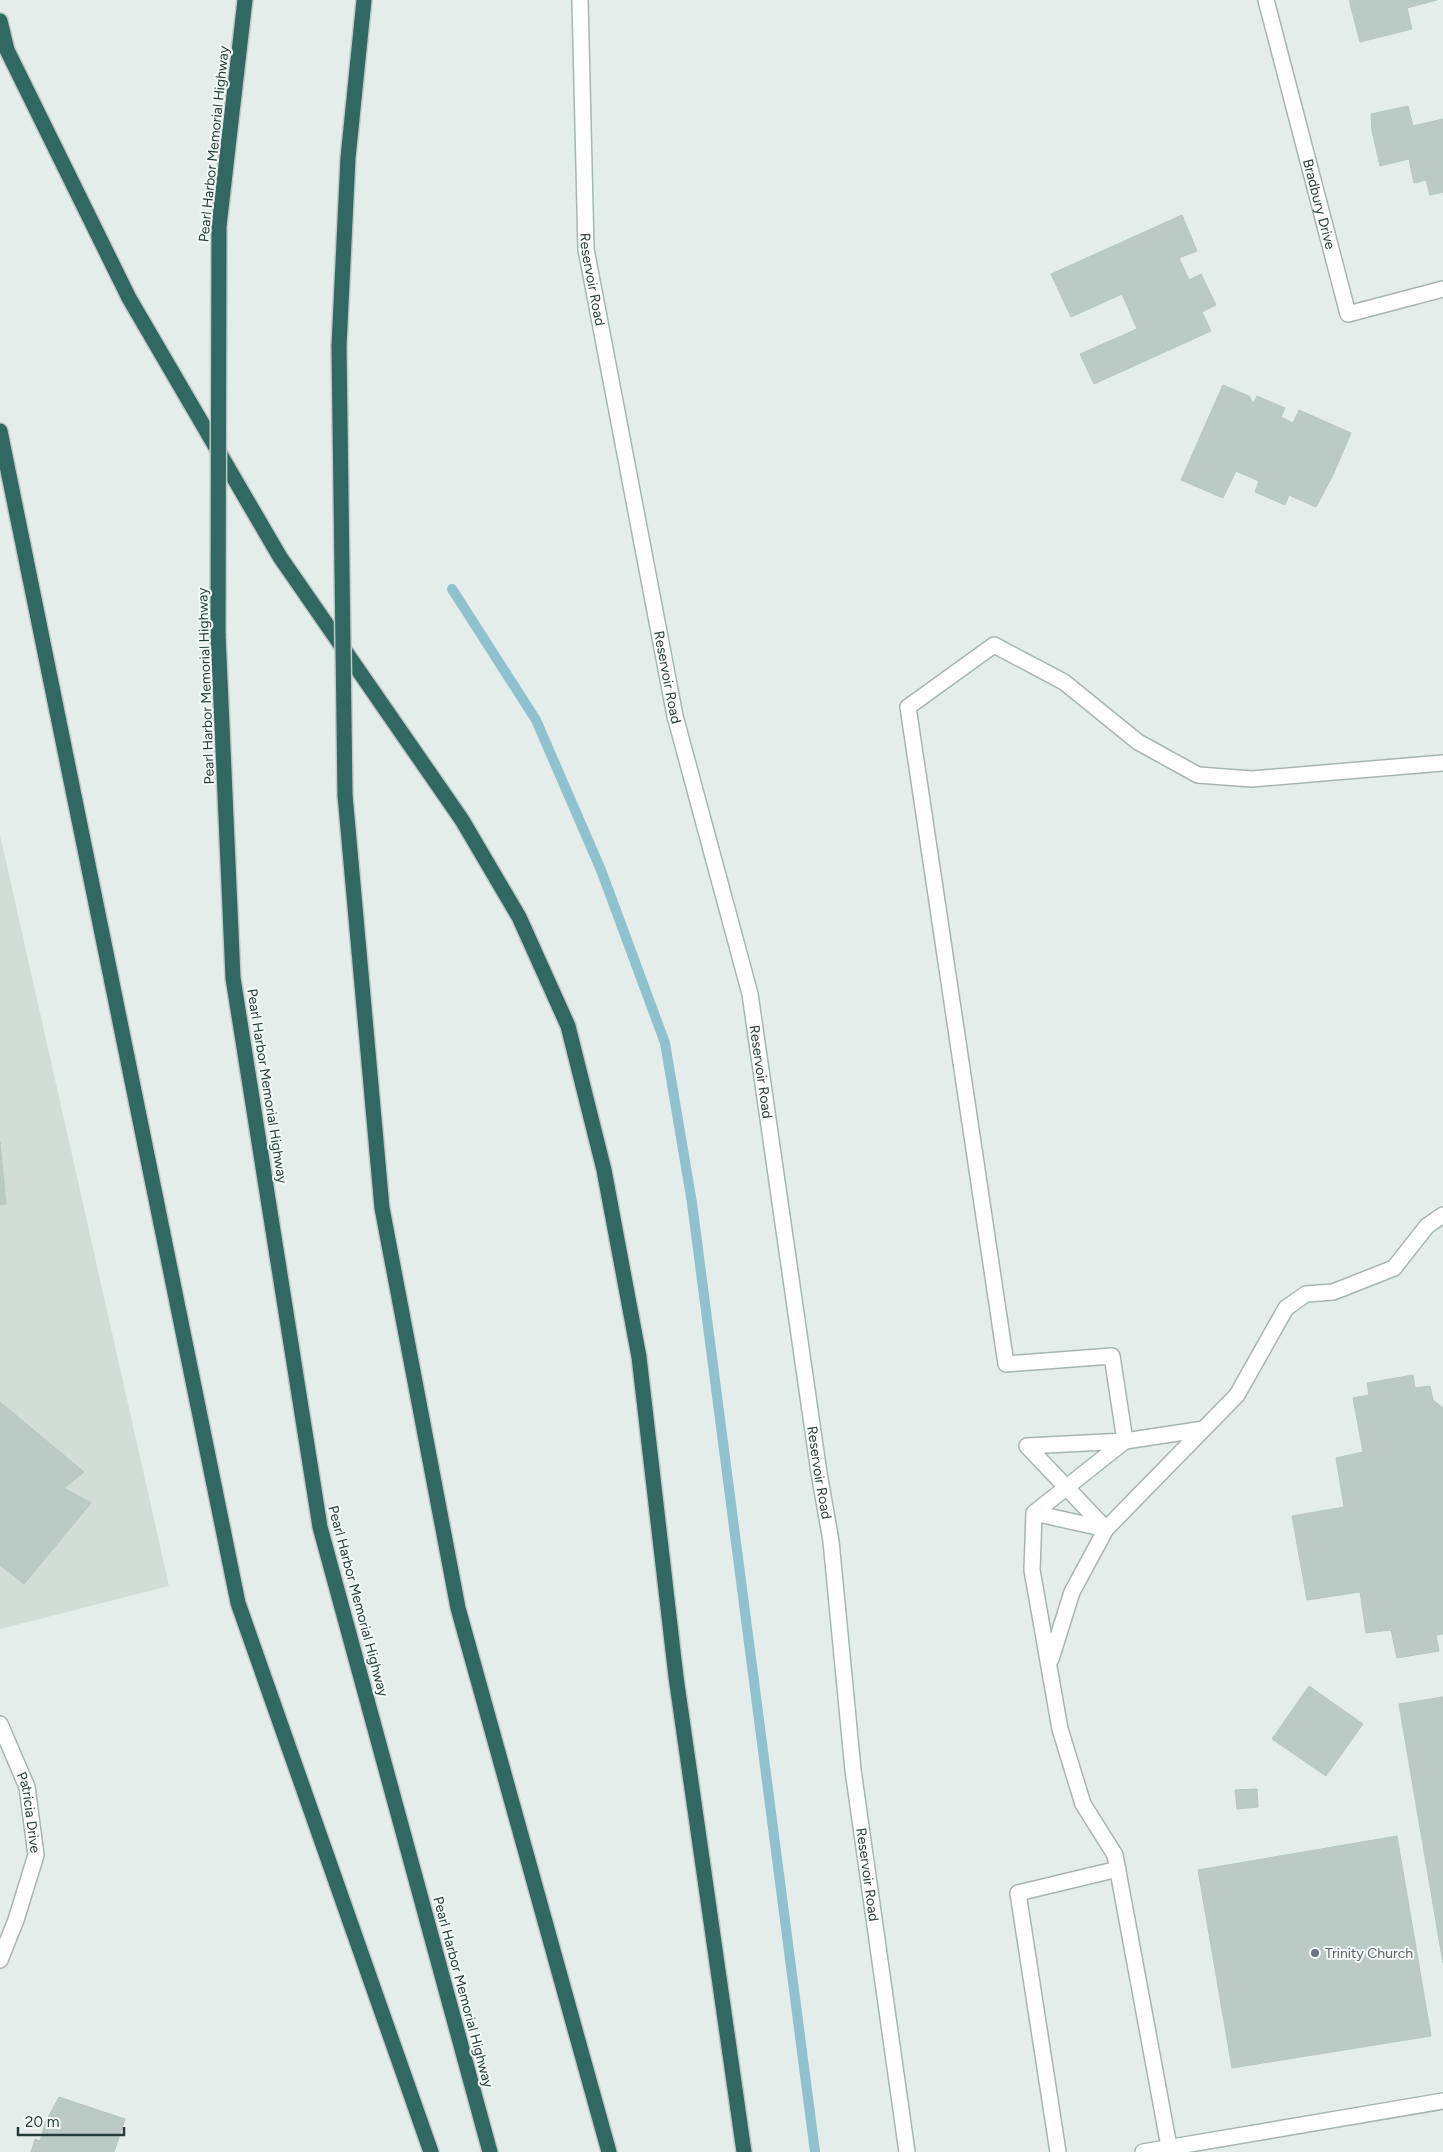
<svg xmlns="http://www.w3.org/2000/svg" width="1443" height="2152" font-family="Figtree,sans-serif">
	<rect width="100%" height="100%" fill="#e4ede9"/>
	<path fill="#d2ddd8" d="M0 835 169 1586 0 1629Z"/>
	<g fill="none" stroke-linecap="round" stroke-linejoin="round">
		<path stroke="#8fc1ce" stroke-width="10" d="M452 589 536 720 601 870 665 1043 692 1203 815 2152"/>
	</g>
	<path fill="#bccac6" stroke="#b7c6c1" d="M1349 0H1437L1407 8 1412 29 1360 42Z
		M1408 106 1413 126 1443 119V192L1430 195 1426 180 1414 183 1409 159 1380 166 1372 131 1371 114Z
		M1182 215 1197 251 1179 258 1189 280 1201 274 1216 305 1202 312 1211 331 1094 384 1080 354 1137 329 1122 294 1071 317 1051 274Z
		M1223 385 1249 396 1253 404 1257 396 1285 408 1281 417 1293 423 1299 410 1351 433 1333 475 1316 507 1289 495 1285 505 1255 492 1259 481 1236 471 1223 498 1181 480Z
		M0 1142 6 1204 0 1205Z
		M1413 1375 1415 1388 1430 1386 1433 1400 1443 1408V1634L1436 1635 1439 1651 1397 1658 1391 1630 1366 1633 1360 1592 1307 1600 1292 1516 1344 1507 1336 1458 1363 1452 1353 1398 1369 1395 1367 1383Z
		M0 1402 84 1472 64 1488 91 1503 24 1584 0 1565Z
		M1309 1686 1363 1724 1326 1776 1272 1739Z
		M1443 1697V1963L1399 1704Z
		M1257 1789 1258 1807 1237 1809 1235 1790Z
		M1397 1836 1431 2036 1232 2068 1198 1870Z
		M59 2097 125 2119 114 2152H31L35 2139 40 2141 45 2123Z"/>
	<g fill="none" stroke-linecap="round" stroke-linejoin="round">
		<defs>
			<path id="lane" d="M1204 1429 1125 1441 1112 1356 1006 1364 908 707 994 645 1064 682 1138 742 1198 775 1252 779 1443 763
				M1027 1446 1125 1441 1034 1513 1032 1570 1060 1729 1083 1804 1115 1855 1170 2152
				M1027 1446 1106 1529 1072 1592 1051 1659
				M1034 1513 1106 1529 1237 1395 1286 1308 1306 1294 1333 1292 1394 1268 1427 1226 1443 1215
				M1058 2152 1018 1893 1118 1869
				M1143 2152 1443 2101"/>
			<g id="street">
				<path id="s1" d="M1266 0 1348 314 1443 289"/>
				<path id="s2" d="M0 1724 27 1787 36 1855 16 1920 0 1960"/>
			</g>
			<g id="secondary">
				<path id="s3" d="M580 0 586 249 675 716 750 994 819 1473 831 1541 853 1770 907 2152"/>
			</g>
			<path id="highway" d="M0 21 7 50 129 298 280 557 462 820 519 917 568 1026 604 1170 639 1357 676 1677 744 2152
				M219 226 245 0
				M339 346 348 158 364 0
				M0 431 238 1603 431 2152
				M218 634 233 978 320 1527 490 2152
				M345 795 382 1208 458 1608 609 2152"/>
		</defs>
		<use href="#lane" stroke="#a7b5b0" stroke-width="18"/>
		<use href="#street" stroke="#a7b5b0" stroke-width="18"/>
		<use href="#secondary" stroke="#a3b8b2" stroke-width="18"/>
		<use href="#highway" stroke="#c2c9c7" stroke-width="18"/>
		<use href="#lane" stroke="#fff" stroke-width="15"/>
		<use href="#street" stroke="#fff" stroke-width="15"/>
		<use href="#secondary" stroke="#fff" stroke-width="15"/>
		<use href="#highway" stroke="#316861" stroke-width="15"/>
		<defs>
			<path id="highway-bridge" d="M339 346 345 795
				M218 634 219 226"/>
		</defs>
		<use href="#highway-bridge" stroke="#c2c9c7" stroke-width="18" stroke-linecap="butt"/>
		<use href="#highway-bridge" stroke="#316861" stroke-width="15"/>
	</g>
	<circle fill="#6b7280" stroke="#f4f9f7" stroke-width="2" cx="1315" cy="1953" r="5"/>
	<g text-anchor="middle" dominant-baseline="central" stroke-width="4" stroke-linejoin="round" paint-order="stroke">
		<g font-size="14" fill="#243d38" stroke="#f4f9f7">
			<text transform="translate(214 144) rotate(-84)">Pearl Harbor Memorial Highway</text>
			<text stroke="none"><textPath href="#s1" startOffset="211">Bradbury Drive</textPath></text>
			<text stroke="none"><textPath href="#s3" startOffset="280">Reservoir Road</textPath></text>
			<text stroke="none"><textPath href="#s3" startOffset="685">Reservoir Road</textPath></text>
			<text transform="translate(206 686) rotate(-92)">Pearl Harbor Memorial Highway</text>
			<text stroke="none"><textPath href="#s3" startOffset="1091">Reservoir Road</textPath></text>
			<text transform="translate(267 1086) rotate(81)">Pearl Harbor Memorial Highway</text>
			<text stroke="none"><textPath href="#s3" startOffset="1496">Reservoir Road</textPath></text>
			<text transform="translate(358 1601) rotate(75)">Pearl Harbor Memorial Highway</text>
			<text stroke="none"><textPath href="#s2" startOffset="94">Patricia Drive</textPath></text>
			<text stroke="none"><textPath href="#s3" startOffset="1901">Reservoir Road</textPath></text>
			<text transform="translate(463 1992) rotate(75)">Pearl Harbor Memorial Highway</text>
		</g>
		<g font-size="14" fill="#5b616d" stroke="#f4f9f7" text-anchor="start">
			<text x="1325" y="1953">Trinity Church</text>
		</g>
	</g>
	<path d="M18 2127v8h106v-8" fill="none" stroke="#243d38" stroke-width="2.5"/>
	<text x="25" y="2127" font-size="15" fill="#243d38" stroke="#f4f9f7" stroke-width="4" paint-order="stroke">20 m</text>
</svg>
